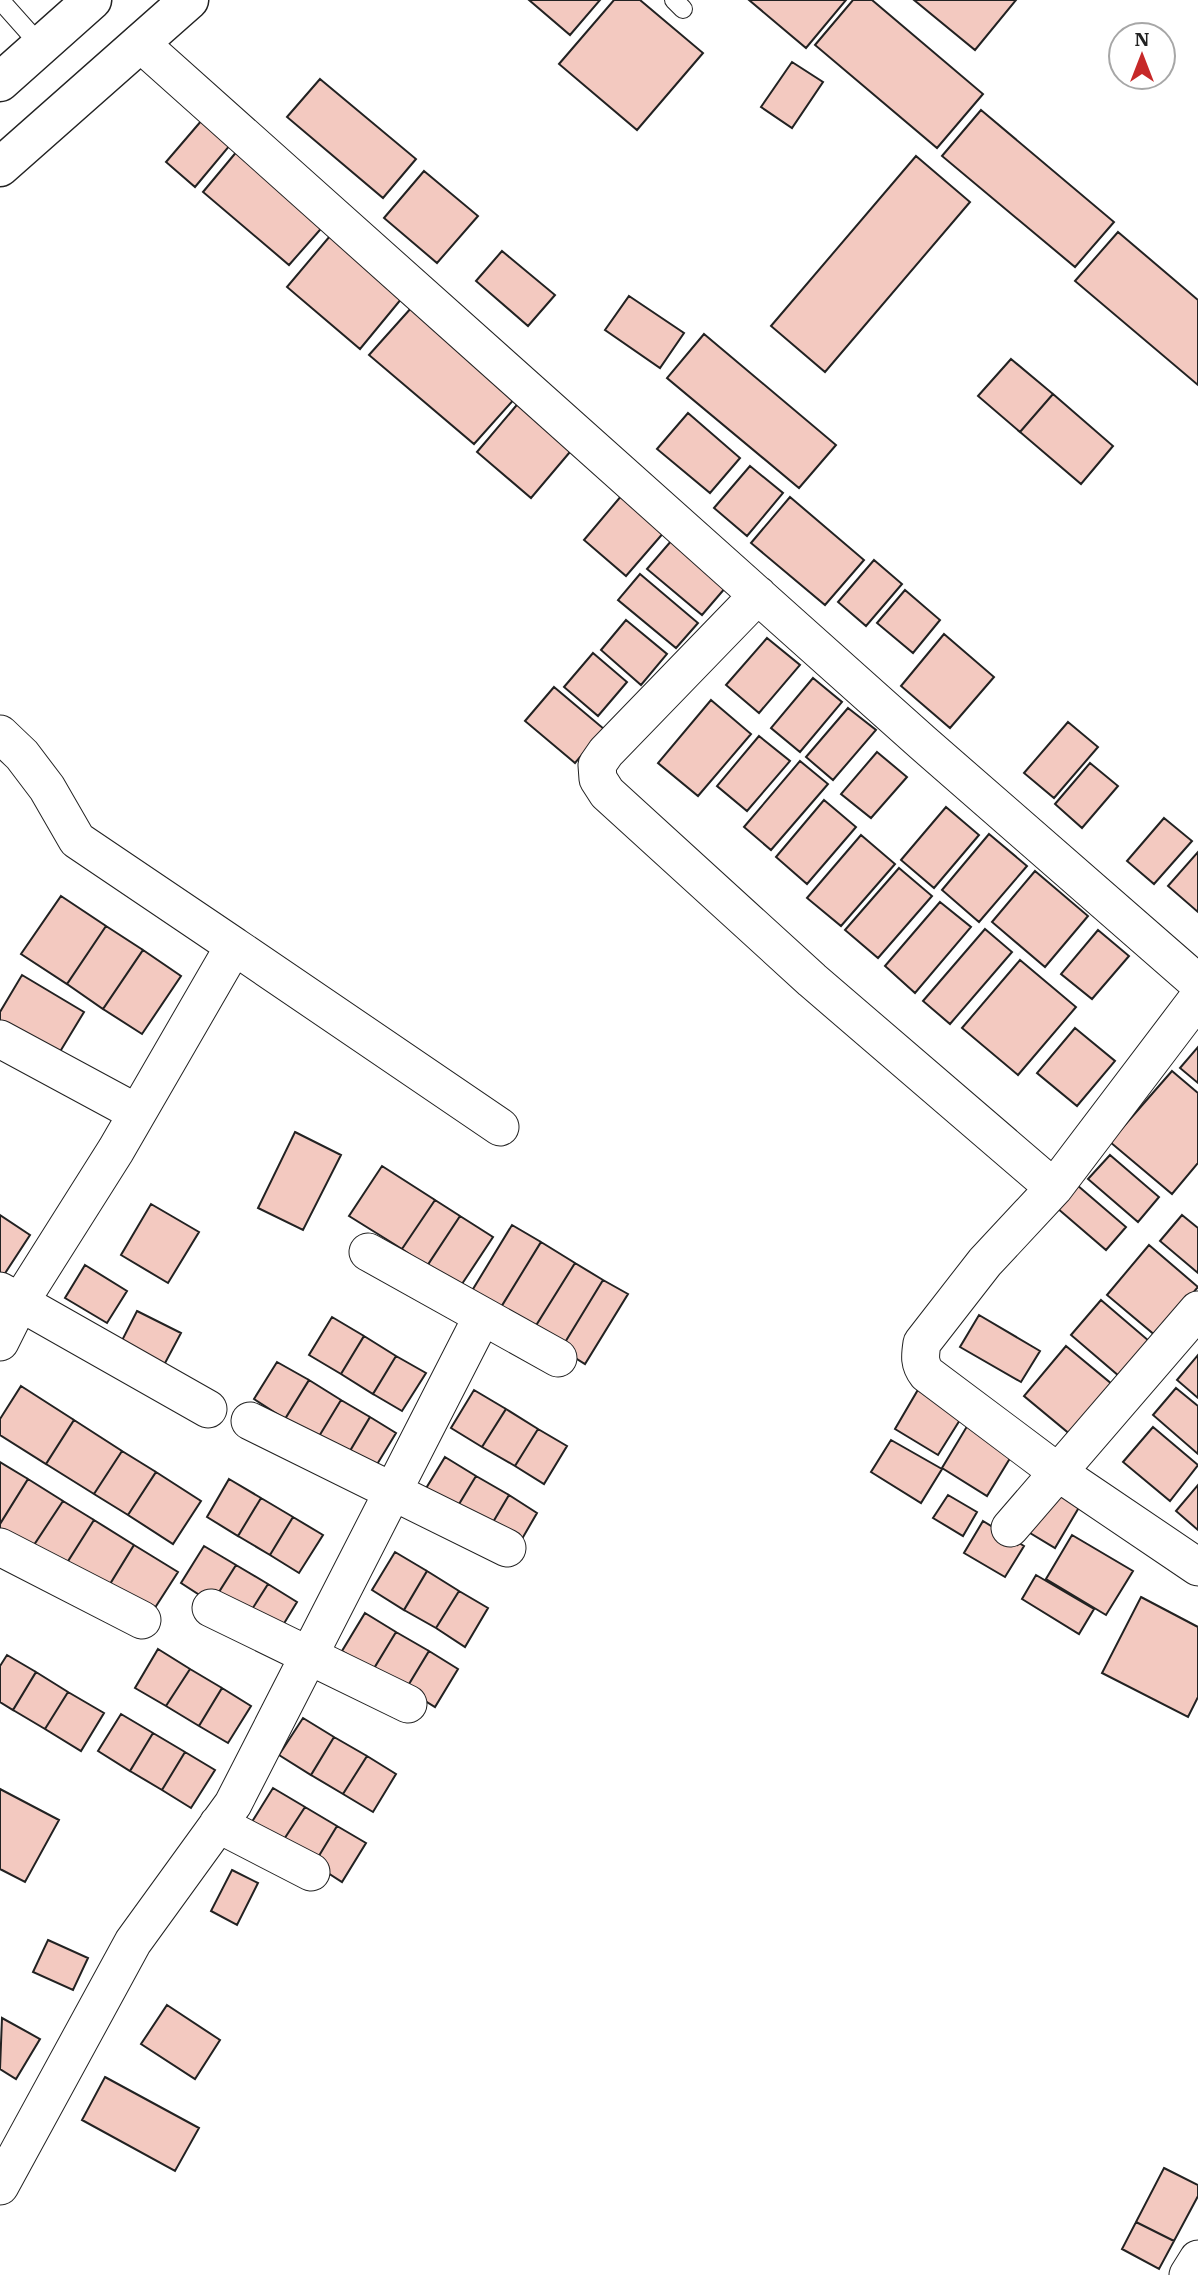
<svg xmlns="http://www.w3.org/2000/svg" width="1198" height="2275" font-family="'IBM Plex Serif',serif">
	<rect width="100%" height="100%" fill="#fff"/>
	<path fill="#f3c9c0" stroke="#222" stroke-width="2" d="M529 0H600L570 35Z
		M614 0H640L703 53 637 130 559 64Z
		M749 0H846L806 48Z
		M853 0H872L983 94 937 148 815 45Z
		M914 0H1016L975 50Z
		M792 62 823 82 792 128 761 107Z
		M320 79 416 159 383 198 287 117Z
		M981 110 1114 222 1075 267 942 156Z
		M202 120 231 144 195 187 166 162Z
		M238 150 326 223 289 265 203 192Z
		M916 156 970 202 825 372 771 326Z
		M424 171 478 216 437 263 384 218Z
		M1118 232 1198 300V385L1075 281Z
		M330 236 402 298 360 349 287 287Z
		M502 251 555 295 528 326 476 281Z
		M629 296 684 333 660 368 605 330Z
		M412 307 517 396 474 444 369 355Z
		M704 334 836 445 799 488 667 378Z
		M1011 359 1053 394 1020 432 978 396Z
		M1053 394 1113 446 1081 484 1020 432Z
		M521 400 575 446 531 498 477 452Z
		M688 413 740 458 710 493 657 449Z
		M750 466 783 493 747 536 714 508Z
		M622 495 665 531 626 576 584 540Z
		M790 497 864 560 825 605 751 543Z
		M672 540 726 587 702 615 647 569Z
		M874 560 902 584 866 626 838 602Z
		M640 574 698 623 676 648 618 600Z
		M905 590 940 620 913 653 877 623Z
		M626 620 667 654 641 685 601 650Z
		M944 634 994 677 950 728 901 686Z
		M767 638 800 665 759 713 726 685Z
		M593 653 627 682 598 716 564 687Z
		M813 678 842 702 800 752 771 728Z
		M554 687 604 729 575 763 525 721Z
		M711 700 751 734 698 796 658 763Z
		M848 708 876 730 833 780 806 757Z
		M1068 722 1098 747 1054 798 1024 773Z
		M759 736 790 761 747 811 717 786Z
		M877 752 907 777 871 818 841 794Z
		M800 761 828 784 771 850 744 827Z
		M1090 763 1118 786 1082 828 1055 804Z
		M824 800 856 827 807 884 776 857Z
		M946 807 979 835 934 888 901 860Z
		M1164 818 1192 841 1154 884 1127 861Z
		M989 834 1027 866 979 922 942 890Z
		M861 835 895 864 841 926 807 898Z
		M1198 852V912L1168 886Z
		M899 868 932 896 878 958 845 930Z
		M1035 871 1088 916 1045 967 992 922Z
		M61 896 106 926 67 984 21 954Z
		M940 902 971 927 915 993 885 966Z
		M106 926 143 950 103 1009 67 984Z
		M985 929 1012 952 950 1024 923 1001Z
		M1098 930 1129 956 1092 999 1061 974Z
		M143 950 181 976 142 1034 103 1009Z
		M1020 960 1076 1007 1018 1075 962 1028Z
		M22 975 84 1012 55 1060 0 1028V1012Z
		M1075 1028 1115 1061 1077 1106 1037 1073Z
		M1198 1047V1083L1180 1068Z
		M1172 1071 1198 1093V1163L1172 1194 1110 1142Z
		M295 1132 341 1155 303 1230 258 1208Z
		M1110 1155 1159 1197 1138 1222 1088 1179Z
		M382 1166 435 1200 402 1249 349 1216Z
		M1077 1185 1126 1227 1106 1250 1057 1208Z
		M435 1200 460 1216 427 1266 402 1249Z
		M151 1204 199 1232 168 1283 121 1255Z
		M0 1215 30 1235 0 1281Z
		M1182 1215 1198 1228V1273L1160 1241Z
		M460 1216 493 1237 460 1287 427 1266Z
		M512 1225 541 1242 498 1312 470 1294Z
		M541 1242 575 1263 532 1332 498 1312Z
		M1149 1245 1198 1287 1156 1336 1107 1295Z
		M575 1263 603 1280 561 1349 532 1332Z
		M85 1265 127 1291 107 1323 65 1298Z
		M603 1280 628 1294 585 1364 561 1349Z
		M1101 1300 1149 1341 1119 1376 1071 1335Z
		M137 1311 181 1333 155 1382 112 1360Z
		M979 1315 1040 1351 1021 1382 960 1347Z
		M332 1317 364 1336 341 1374 309 1355Z
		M364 1336 396 1356 373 1394 341 1374Z
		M1066 1346 1113 1385 1071 1435 1024 1396Z
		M1198 1355V1398L1177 1380Z
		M396 1356 426 1373 402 1411 373 1394Z
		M277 1362 309 1380 285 1419 254 1399Z
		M309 1380 341 1400 318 1438 285 1419Z
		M21 1386 74 1420 46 1464 0 1435V1419Z
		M919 1388 963 1415 938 1455 895 1429Z
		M1176 1388 1198 1406V1454L1153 1415Z
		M474 1390 506 1409 482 1447 451 1428Z
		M341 1400 370 1417 347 1456 318 1438Z
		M506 1409 538 1429 515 1466 482 1447Z
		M370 1417 396 1433 373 1471 347 1456Z
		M74 1420 122 1451 94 1494 46 1464Z
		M969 1423 1015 1450 987 1496 942 1468Z
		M1153 1427 1198 1465 1170 1501 1123 1462Z
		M538 1429 567 1446 544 1484 515 1466Z
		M891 1440 942 1469 921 1503 871 1472Z
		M122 1451 156 1472 128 1515 94 1494Z
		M445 1457 476 1476 453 1514 422 1495Z
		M0 1462 28 1479 0 1524Z
		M156 1472 201 1501 173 1544 128 1515Z
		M476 1476 509 1495 486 1534 453 1514Z
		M28 1479 63 1501 26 1557 0 1540V1524Z
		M229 1479 261 1498 238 1536 207 1517Z
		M1198 1485V1530L1176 1511Z
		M1052 1487 1081 1504 1055 1548 1025 1530Z
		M509 1495 537 1513 515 1551 486 1534Z
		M948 1495 977 1512 963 1536 933 1518Z
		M261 1498 293 1517 270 1555 238 1536Z
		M63 1501 94 1520 58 1577 26 1557Z
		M293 1517 323 1535 299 1573 270 1555Z
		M94 1520 134 1545 99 1602 58 1577Z
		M983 1521 1024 1546 1005 1577 964 1553Z
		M1072 1535 1133 1571 1106 1615 1046 1579Z
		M134 1545 178 1572 142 1628 99 1602Z
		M204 1546 236 1565 212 1603 181 1583Z
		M395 1552 427 1571 404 1610 372 1590Z
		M236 1565 268 1584 244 1622 212 1603Z
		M427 1571 459 1591 436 1628 404 1610Z
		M1036 1575 1094 1609 1079 1634 1022 1599Z
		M268 1584 297 1602 274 1640 244 1622Z
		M459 1591 488 1608 465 1647 436 1628Z
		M1141 1597 1198 1627V1697L1188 1717 1102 1673Z
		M365 1613 396 1632 373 1670 342 1651Z
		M396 1632 429 1651 406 1689 373 1670Z
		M158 1649 190 1669 166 1706 135 1688Z
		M429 1651 458 1669 435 1707 406 1689Z
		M7 1655 36 1672 13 1710 0 1702V1666Z
		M190 1669 222 1688 199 1726 166 1706Z
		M36 1672 68 1692 45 1729 13 1710Z
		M222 1688 251 1706 228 1743 199 1726Z
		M68 1692 104 1713 81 1751 45 1729Z
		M121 1714 153 1733 130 1771 98 1751Z
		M303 1718 334 1737 311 1775 279 1755Z
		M153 1733 185 1752 162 1790 130 1771Z
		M334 1737 367 1756 343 1794 311 1775Z
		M185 1752 215 1770 191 1808 162 1790Z
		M367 1756 396 1774 373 1812 343 1794Z
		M273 1788 305 1807 281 1844 250 1825Z
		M0 1789 59 1820 25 1882 0 1869Z
		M305 1807 337 1826 314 1864 281 1844Z
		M337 1826 366 1843 342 1882 314 1864Z
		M232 1870 258 1883 237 1925 211 1911Z
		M48 1940 88 1958 73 1990 33 1972Z
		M167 2005 220 2040 195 2079 141 2044Z
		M2 2018 40 2039 16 2079 0 2069Z
		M105 2077 199 2128 175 2171 82 2120Z
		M1164 2168 1198 2185V2196L1174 2241 1136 2222Z
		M1136 2222 1174 2241 1159 2269 1122 2249Z"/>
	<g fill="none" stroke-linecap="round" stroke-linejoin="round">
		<defs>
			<path id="service" d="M0 0 41 46
				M674 0 683 9"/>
			<path id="minor" d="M140 43 923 743 1198 983
				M758 595 606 752 597 765 598 779 607 793 812 980 1054 1188
				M0 734 22 755 47 788 77 840 234 946 116 1150 20 1302 0 1342
				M234 946 500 1127
				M1198 998 1054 1188 985 1262 922 1343C920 1356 919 1364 927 1374L1059 1473 1198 1567
				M0 1039 137 1113
				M368 1252 558 1358
				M0 1291 208 1409
				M250 1421 507 1548
				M1010 1528 1198 1310
				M0 1547 142 1620
				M211 1608 408 1704
				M218 1824 311 1872
				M0 2186 133 1942 233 1804 482 1317
				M1188 2275 1198 2259"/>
			<path id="tertiary" d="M0 82 92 0
				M0 167 189 0"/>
		</defs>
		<use href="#service" stroke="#222" stroke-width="20"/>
		<use href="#minor" stroke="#222" stroke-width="39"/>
		<use href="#tertiary" stroke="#222" stroke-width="41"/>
		<use href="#service" stroke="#fff" stroke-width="18"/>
		<use href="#minor" stroke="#fff" stroke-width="37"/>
		<use href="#tertiary" stroke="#fff" stroke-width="38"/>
	</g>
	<g transform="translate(1142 56)"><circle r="33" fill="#ffffff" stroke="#a7a7a7" stroke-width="2"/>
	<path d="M0-5L12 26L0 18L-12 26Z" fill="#c62828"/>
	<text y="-10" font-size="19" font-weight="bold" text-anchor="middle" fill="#222222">N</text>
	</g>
</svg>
